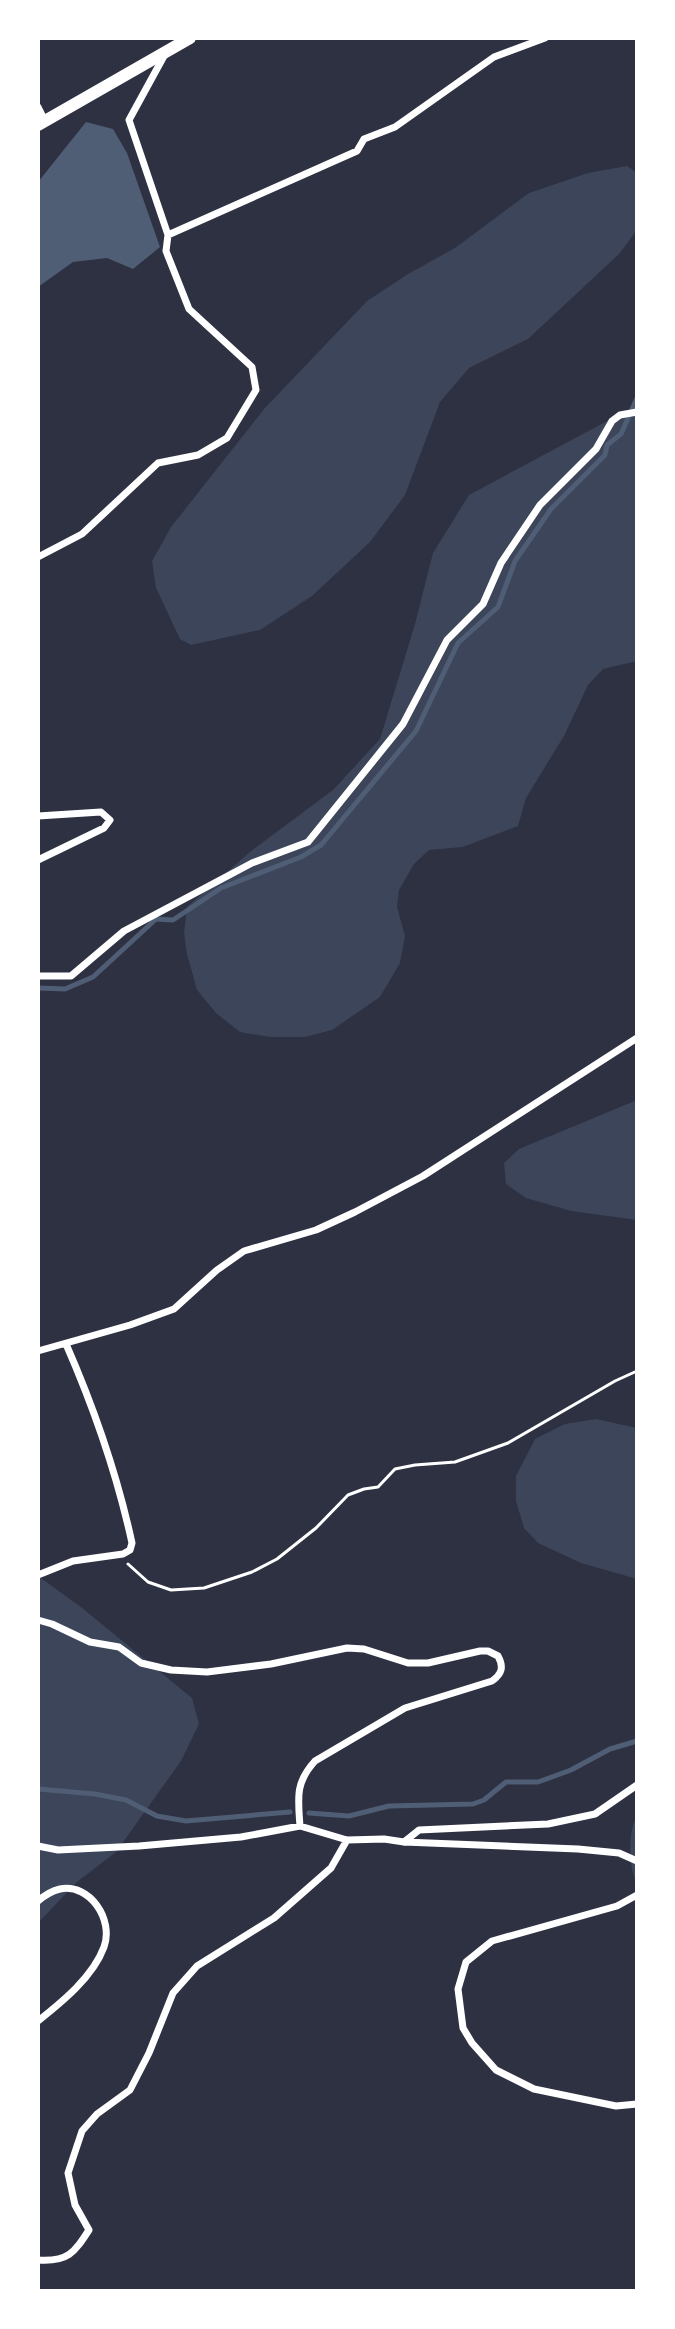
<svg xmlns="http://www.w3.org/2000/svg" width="675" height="2329" font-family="'Nunito Sans',sans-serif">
	<rect width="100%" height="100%" fill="#2d3142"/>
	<path fill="#3c4559" d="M627 166 637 173V230L619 254 528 339 469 368 440 402 405 495 370 542 312 596 260 630 191 645 180 639 156 588 152 561 171 527 264 409 367 301 408 274 455 248 529 193 588 173Z
		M637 405V661L603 669 588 685 564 736 526 798 518 826 463 847 429 850 414 864 399 890 397 907 405 936 400 963 380 997 332 1030 305 1037H270L240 1032 216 1013 197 990 187 954 184 933 187 907 251 851 333 790 380 739 415 624 433 553 469 495Z
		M637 1100V1220L571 1211 526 1198 506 1184 504 1163 519 1149Z
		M596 1419 637 1428V1579L581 1563 538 1543 524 1528 516 1501V1476L535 1439 565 1424Z
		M38 1576 81 1607 192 1698 199 1724 181 1761 116 1852 77 1882 38 1923Z
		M637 1816V1882C628 1870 628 1829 637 1816Z"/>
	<path fill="#4f5d75" d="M86 122 113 129 127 153 160 247 133 269 107 258 73 262 38 287V182Z"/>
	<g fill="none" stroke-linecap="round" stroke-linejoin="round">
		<path stroke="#4f5d75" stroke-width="5" d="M38 988 65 989 93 977 156 919 173 920 221 888 301 857 321 845 416 731 458 643 498 607 515 561 551 509 605 455 607 445 621 434 637 398
			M38 1789 95 1794 126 1800 157 1816 186 1821 290 1812
			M309 1813 349 1816 389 1806 473 1804 484 1800 506 1782H538L571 1770 610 1749 637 1741"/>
		<path stroke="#fff" stroke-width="3" d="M128 1564 148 1582 171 1590 204 1588 252 1572 277 1559 316 1528 348 1495 364 1489 378 1487 395 1469 415 1465 455 1462 508 1443 615 1381 637 1371"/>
		<path stroke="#fff" stroke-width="7" d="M38 107 45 121
			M168 235 357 151 364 139 395 127 494 57 545 38
			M38 557 82 534 158 463 198 455 227 438 256 390 252 367 189 309 166 251 168 235 129 120 164 56
			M38 816 101 812 110 820 104 828 38 860
			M38 976H71L124 931 252 863 308 842 403 724 447 640 483 604 501 563 540 505 596 449 612 421 620 415 637 412
			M38 1351 130 1325 174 1309 217 1270 244 1251 316 1230 355 1212 423 1176 637 1038
			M38 1575 73 1561 123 1554 130 1550 132 1543C117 1474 94 1408 66 1344
			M38 1620 52 1624 90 1642 119 1647 141 1663 171 1670 207 1672 271 1664 347 1648 364 1649 408 1663H428L480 1651H488L498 1656C504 1667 502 1674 492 1681L405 1708 315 1761C295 1783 298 1798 300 1826
			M404 1842 419 1830 548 1824 595 1814 637 1785
			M38 1846 58 1850 139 1846 241 1837 300 1826 347 1840 384 1839 404 1842 578 1849 619 1853 637 1861
			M637 1895 617 1906 492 1941 466 1962 458 1989 463 2028 472 2043 496 2070 534 2089 616 2106 637 2104
			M38 1901C45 1895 51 1891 60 1889 90 1883 114 1920 104 1947 93 1977 62 2002 38 2021
			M38 2260C68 2262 74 2253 89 2230L75 2205 68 2173 82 2131 97 2114 130 2090 149 2053 173 1993 197 1966 274 1918 331 1868 347 1840"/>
		<path stroke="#fff" stroke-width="12" d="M38 125 190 38"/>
	</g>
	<rect width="675" height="2329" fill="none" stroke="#ffffff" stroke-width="80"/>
</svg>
